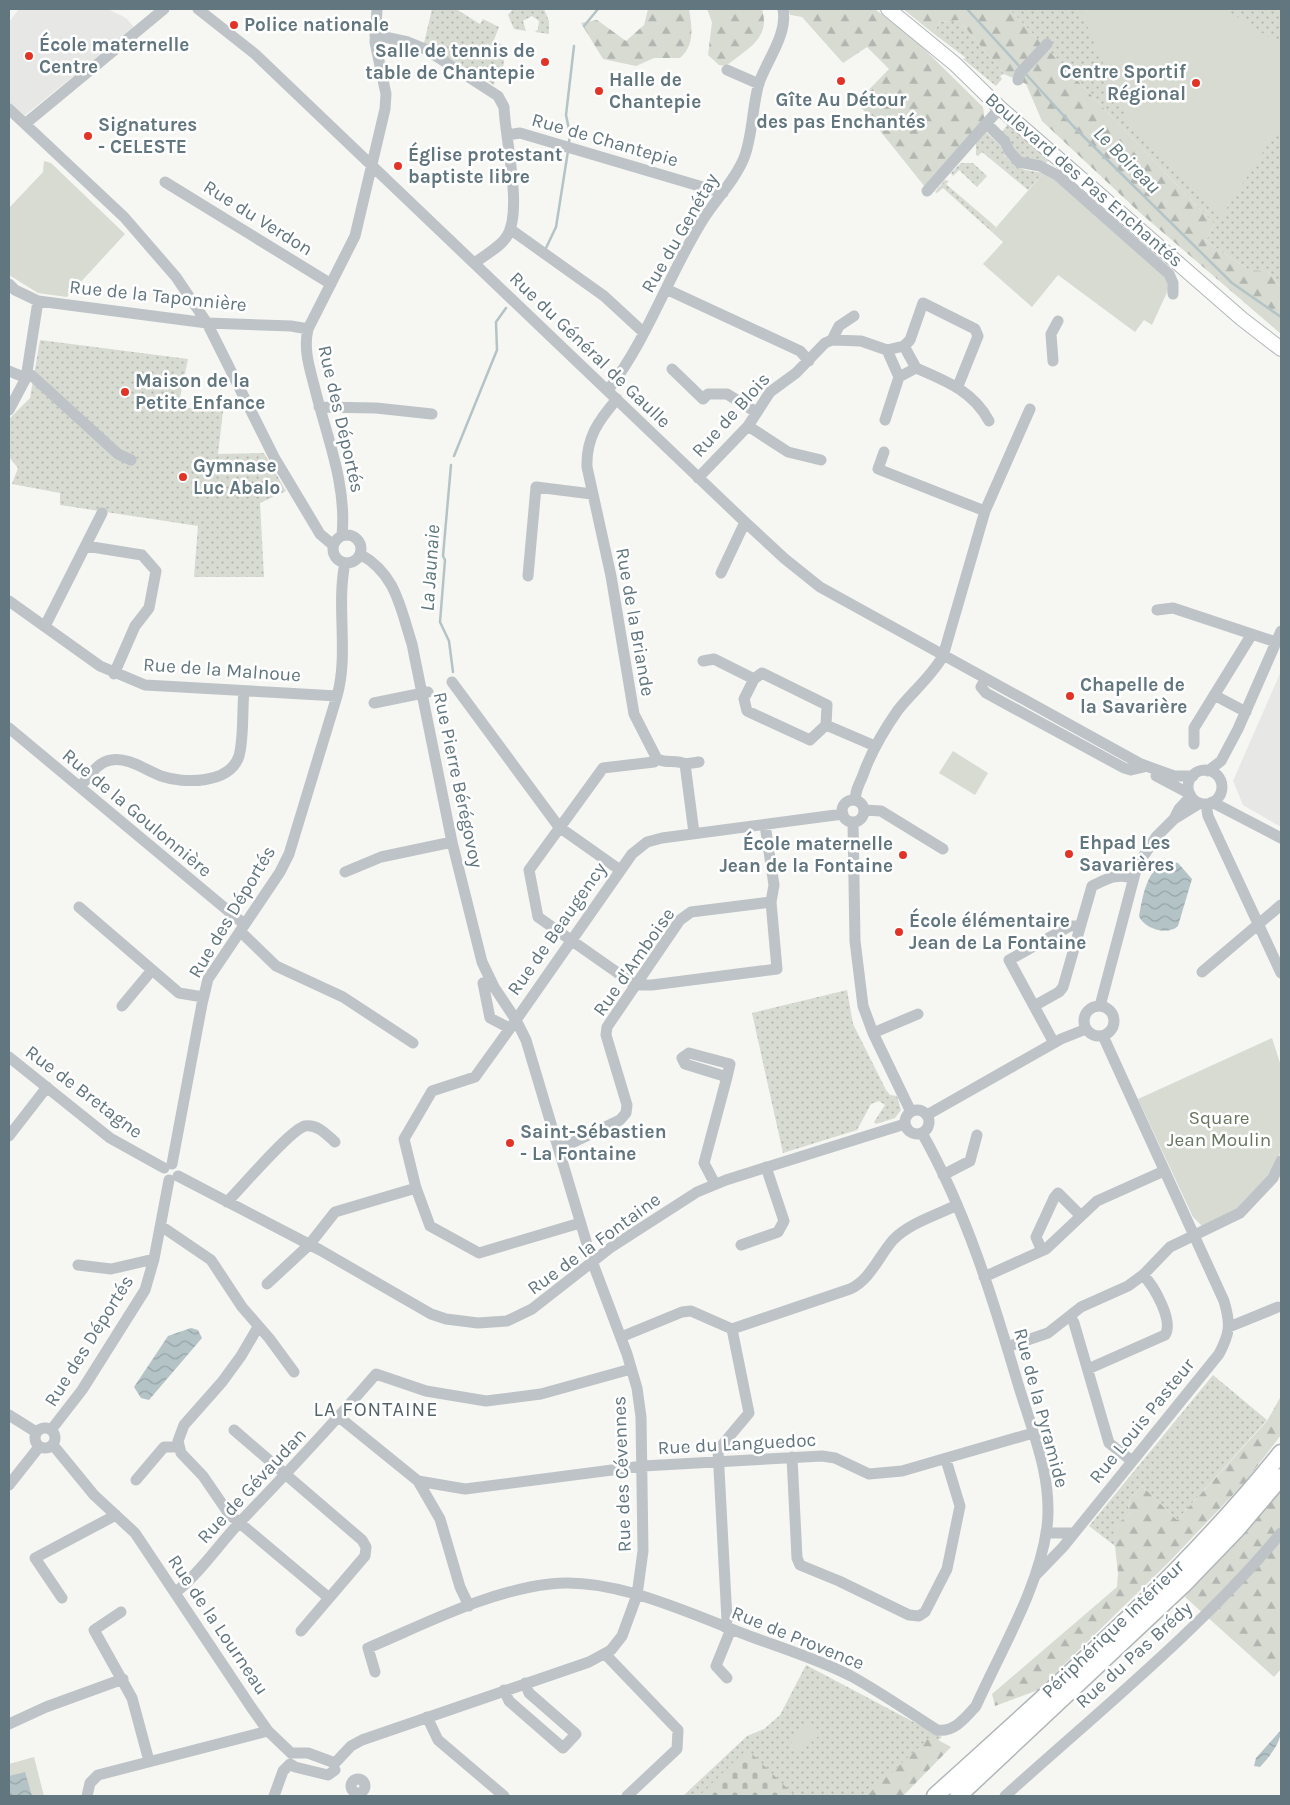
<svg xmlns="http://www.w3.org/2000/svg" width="1290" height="1805" font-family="Karla,sans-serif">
	<defs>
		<pattern id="grass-dots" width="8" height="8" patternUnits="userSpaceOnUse" patternTransform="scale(1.25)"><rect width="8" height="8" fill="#d7dbd2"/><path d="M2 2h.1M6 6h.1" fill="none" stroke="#b2b6b0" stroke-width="1.8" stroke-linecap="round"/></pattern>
		<pattern id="forest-firs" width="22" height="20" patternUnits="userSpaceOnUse" patternTransform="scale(1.25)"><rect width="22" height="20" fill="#d7dbd2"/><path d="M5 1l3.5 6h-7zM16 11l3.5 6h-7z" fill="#b2b6b0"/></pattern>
		<pattern id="cemetery-stones" width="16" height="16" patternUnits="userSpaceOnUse" patternTransform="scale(1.25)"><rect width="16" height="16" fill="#d7dbd2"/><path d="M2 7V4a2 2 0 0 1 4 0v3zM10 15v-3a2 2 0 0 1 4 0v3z" fill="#b2b6b0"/></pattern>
		<pattern id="water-waves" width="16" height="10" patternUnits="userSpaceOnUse" patternTransform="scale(1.25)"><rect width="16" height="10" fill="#b4c4c6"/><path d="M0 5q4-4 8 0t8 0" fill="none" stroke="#96a4a6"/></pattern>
	</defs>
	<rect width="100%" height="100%" fill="#f6f6f3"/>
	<path fill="#e7e7e6" d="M19 9H108L126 18 134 27 24 116 9 104V22Z
		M1281 671V827L1243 805 1233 781Z"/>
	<path fill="url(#grass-dots)" d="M432 9H456L480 24 483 19 499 27 494 40 506 47 503 68 502 70 498 69 494 85 424 43Z
		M513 9H544L549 21V34L535 32 538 29 539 21 532 16 523 21 526 31 514 29 508 15Z
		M1009 9H1281V287L1267 271 1249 270 1206 241 1214 224Z
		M959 20 1004 74 1000 76 1002 79 996 86 963 59 966 58 933 33 940 22Z
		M1008 124 1049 160 1046 163 1020 158 1001 133Z
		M986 132 1000 145 1005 156 1015 165 1025 170 1043 173 1028 190 982 152 978 156 976 155V143Z
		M961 163H973L987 176 977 187 959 170 953 176 951 173Z
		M945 180 949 181 946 184 996 227 992 232 943 188 937 193 935 192Z
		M40 340 188 359 178 407 223 411 218 454 264 453 286 491 260 503 264 577H194L198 526 60 505V493L12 484 18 468 9 457V419L30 398Z
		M847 990 853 1024 886 1090 890 1095 897 1096 901 1110 895 1118 876 1124 874 1122 885 1105 879 1101 871 1104 857 1130 783 1153 752 1013Z
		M1213 1375 1267 1420 1177 1520 1142 1486 1130 1498 1128 1507 1132 1511 1114 1528 1115 1546 1089 1526Z
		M806 1665 942 1737 873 1796H683L747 1736 764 1729 780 1715Z"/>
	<path fill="url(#forest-firs)" d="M648 9H689C692 27 695 45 680 58H654L636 66 603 59 581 23 597 20 626 41 644 25Z
		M707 9H762C771 39 747 49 726 66L719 65 708 55 712 22Z
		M786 9H875L919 44 983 107 985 122 925 187 857 102 889 69 867 47 843 63 802 17 791 15Z
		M903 9H1009L1214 224 1206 241 1249 270 1267 271 1281 287V334L1138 211 1042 121 1026 84 1004 74 959 20 940 22 933 33Z
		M1281 1396V1435L1245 1482 1169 1562 1038 1690 995 1706 992 1694 1117 1587 1118 1573 1113 1528 1131 1512 1128 1507 1130 1498 1142 1486 1177 1520 1267 1421Z
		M1281 1485V1669L1274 1677 1185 1597Z
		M931 1736 951 1747 903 1796H866Z"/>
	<path fill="url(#cemetery-stones)" d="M747 1749 795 1796H699Z"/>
	<path fill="#d7dbd2" d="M1080 9H1225L1281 45V124L1220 219 1127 120Z
		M44 161 51 163 125 234 67 297 38 293 9 275V208L43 172Z
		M1045 171 1165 276 1169 288 1152 325 1144 320 1135 332 1058 275 1032 307 983 264 1003 242 992 232Z
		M953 751 988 773 975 795 939 773Z
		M1272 1038 1281 1066V1149L1274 1172 1240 1208 1203 1227 1193 1217 1138 1099Z
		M810 1724 819 1736 798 1752 789 1739Z
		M34 1757 44 1796H9V1764Z"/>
	<path fill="url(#water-waves)" d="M1167 861 1178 863 1192 879 1178 926C1168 936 1144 929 1139 916 1143 896 1146 870 1167 861Z
		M191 1328 198 1330 202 1338 149 1400 141 1398 134 1387 168 1336Z
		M1281 1730C1281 1743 1269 1757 1260 1767L1254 1766 1256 1758Z
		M25 1772 32 1796H9V1776Z"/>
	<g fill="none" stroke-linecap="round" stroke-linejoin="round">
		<path stroke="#b4c4c6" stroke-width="2.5" d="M967 9 1021 68
			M584 26 598 9
			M1024 72 1074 127 1232 283 1281 317
			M569 142 570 134 566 115 574 46
			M546 248 556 227 568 151
			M454 456 497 350 496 322 506 308
			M451 465 443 556 445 560 440 622 449 641 453 672"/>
		<defs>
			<path id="major" d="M888 9 955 64 1000 108 1242 319 1281 349"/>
			<path id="highway" d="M935 1796C1054 1688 1181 1578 1281 1453
				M958 1796 1184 1584 1236 1530 1281 1477"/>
		</defs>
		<use href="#major" stroke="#b1b7ba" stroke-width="16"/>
		<use href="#highway" stroke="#b0b6b9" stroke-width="19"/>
		<path stroke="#bdc3c6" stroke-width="11" d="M198 9 255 54 745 522 785 559 820 587 1141 764 1174 776H1193
			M375 35 408 42 425 49 498 96 504 107C505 139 523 210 507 236 501 247 484 255 475 263
			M727 70 759 84
			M1018 80 1020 73 1047 44
			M9 109 124 217 176 277 207 323 274 457 320 534 333 545
			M25 124 164 9
			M987 124 1005 142 1009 151 1019 162 1040 166 1057 175 1169 274 1173 283V294
			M507 135 520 133 723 193
			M165 182 331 284
			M927 191 1000 108
			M510 229 604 296 643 332
			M9 284 15 290 38 301 207 323 291 326 308 329
			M666 289 800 351 809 361
			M832 340 861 341 887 350 904 346 910 340 923 303 975 329 978 336 958 386
			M887 350 899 377 916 368 904 346
			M1053 361 1051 334 1058 321
			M916 368C946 381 973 391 989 421
			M672 369 703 399 708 394H727L756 412
			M9 371 26 378
			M28 372 118 454 131 460
			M608 390C648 339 669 273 704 218 717 198 735 180 744 158 753 135 752 106 759 83 767 60 788 34 783 9
			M617 399C598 421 586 438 587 467L611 576 634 714 657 759
			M319 407 376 408 432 414
			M9 410 26 378 38 301
			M885 420 899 377
			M748 426 788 452 821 460
			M884 452 878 469 985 511
			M698 478 748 426 770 392 796 373 825 343 832 340 839 326 854 316
			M333 549a14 14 0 1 1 28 0a14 14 0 1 1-28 0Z
			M342 535C347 485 327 438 315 389 310 369 303 350 308 329L355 236 385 109 386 94 375 42 377 9
			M86 546 142 555 156 571 149 608 135 626 114 674
			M360 554C396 574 400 607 412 644L452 842 482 962 494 987 516 1020 475 1077 432 1091 404 1139 416 1188 430 1226 479 1253 580 1223
			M721 573 745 522
			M528 576 536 487 592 494
			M9 601 100 666 145 685 337 696
			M1157 610 1173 608 1276 642
			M45 626 102 513
			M703 661 714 659 754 679
			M762 673 827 705 826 725 810 740 747 711 744 699 754 679Z
			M985 680 981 687 986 693 1124 768 1131 770 1144 767
			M452 682 559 827 620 870
			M1214 695 1246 712
			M374 703 428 692
			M826 725 875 746
			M9 728 244 924
			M1194 744V728L1252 634
			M657 759 654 762 603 768 529 870 538 917 635 985H652L777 969 771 902
			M657 759C667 764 676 759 685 764L694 833
			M685 764 699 762
			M1188 787a17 17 0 1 1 34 0a17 17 0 1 1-34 0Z
			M1208 771 1221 761 1238 729 1281 631
			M1156 776 1190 794
			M80 787C89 777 97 762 111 760 129 757 145 770 161 776 184 784 230 784 239 756 244 738 242 710 244 691
			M842 811a11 11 0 1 1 22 0a11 11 0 1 1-22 0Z
			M856 800C854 792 860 783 863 775 871 752 884 730 898 710 913 691 931 677 943 656L985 511 1030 409
			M1212 802 1281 838
			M1206 804 1208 816 1281 973
			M864 810 881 811 943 849
			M1174 819 1200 803
			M853 822 855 941 863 1006 873 1033 911 1112
			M345 872 381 857 452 842
			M79 907 179 993 203 997
			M240 931 276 966 343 997 413 1043
			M1202 972 1281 905
			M483 983 490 1018 509 1028
			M1084 1021a15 15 0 1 1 30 0a15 15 0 1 1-30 0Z
			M122 1006 152 970
			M1034 1006 1059 992 1063 987 1092 886C1107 879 1116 873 1133 878
			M1100 1006 1137 866 1156 837 1174 819 1179 809 1191 796
			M873 1033 918 1014
			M1054 1043 1009 960 1070 926H1079
			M9 1057 110 1138 164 1168
			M905 1122a12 12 0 1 1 24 0a12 12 0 1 1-24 0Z
			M927 1115 1061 1039 1086 1029
			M9 1136 47 1087
			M559 1149 620 1120 626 1113 627 1105 606 1035 607 1027 680 920 691 912 771 902 774 885 765 825
			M172 1164 202 1004 208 979 280 872 289 854 337 696C349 654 336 606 345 563
			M943 1175 970 1161 977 1135
			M178 1176 320 1250 431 1314 446 1319 478 1323 507 1321 532 1309 610 1248 697 1192 726 1180 905 1124
			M715 1184 704 1163 727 1077 730 1064 689 1053 682 1058 685 1064 727 1077
			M227 1202C241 1188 291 1129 305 1126 318 1124 327 1135 335 1142
			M161 1226 211 1260 242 1307 269 1338 294 1372
			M741 1245 778 1232 784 1221 766 1167
			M1042 1251 1036 1237 1054 1198 1058 1193 1081 1216
			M78 1265 111 1269 154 1259
			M984 1277 1046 1249 1097 1201 1164 1171
			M267 1284 309 1245 335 1212 416 1188
			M1070 1316 1074 1323 1109 1443 1132 1461
			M258 1327 241 1356 222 1382 184 1425 178 1441 181 1453 203 1476 229 1514 329 1598
			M1229 1327 1278 1307
			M621 1337 682 1312 691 1311 732 1329 850 1289C870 1280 879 1256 893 1240 909 1223 937 1215 957 1205
			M1007 1347 1048 1333 1081 1307 1128 1286 1143 1275 1170 1247 1240 1213 1273 1178 1281 1161
			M1088 1369 1165 1335C1174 1321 1154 1286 1143 1275
			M9 1415 36 1432
			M339 1417 418 1481 465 1489 643 1466 822 1456 835 1458 869 1474 902 1471 1033 1433
			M35 1438a10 10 0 1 1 20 0a10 10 0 1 1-20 0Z
			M51 1430 82 1390 145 1290 154 1259 169 1180
			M234 1430 362 1540 366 1547 365 1556 301 1631
			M53 1445 94 1495 135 1533 251 1707 268 1731 291 1753
			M792 1457 797 1558 800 1565 839 1581 909 1615 919 1616 925 1612 947 1569 960 1506 946 1460
			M136 1480 164 1447H179
			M418 1481 440 1519 460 1587 469 1606
			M9 1485 39 1447
			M1046 1533H1073
			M1036 1575 1063 1547 1219 1354C1230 1333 1231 1325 1224 1301L1103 1036
			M176 1592C201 1572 219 1544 241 1521 287 1473 332 1425 376 1374L426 1391 486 1401 541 1394 631 1369
			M62 1598 35 1558 116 1515
			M121 1612 94 1630 132 1698 149 1761
			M725 1627 727 1620 718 1450 749 1413 732 1329
			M605 1654 678 1730 677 1749 627 1796
			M375 1672 368 1648C425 1624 488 1591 550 1584 614 1576 693 1615 752 1637 785 1649 820 1660 851 1676 880 1692 909 1712 937 1730 954 1733 966 1717 976 1706 1001 1650 1039 1588 1047 1527 1053 1478 1032 1430 1018 1384 993 1299 966 1211 922 1133
			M727 1678 716 1666 731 1629
			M504 1690 509 1701 563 1748 576 1734 529 1693 525 1683
			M427 1717 438 1740 504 1796
			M9 1724 46 1707 123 1679
			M291 1753H308L335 1763
			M335 1763 351 1746 362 1740 589 1662 611 1650 622 1636 637 1595 643 1551 641 1417 637 1388 627 1354 592 1261 526 1040 516 1020 632 854 647 842 662 838 843 814
			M290 1764 295 1767 328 1775 335 1770
			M351 1786a7 7 0 1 1 14 0a7 7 0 1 1-14 0Z
			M87 1796 90 1783 98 1775 268 1731
			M274 1796 283 1771 290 1764
			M1005 1796C1098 1712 1201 1629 1281 1533"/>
		<use href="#major" stroke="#fff" stroke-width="14"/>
		<use href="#highway" stroke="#fff" stroke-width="16"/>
	</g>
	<g fill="#e23327" stroke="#fff" stroke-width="2">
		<circle cx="234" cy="25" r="5"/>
		<circle cx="29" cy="56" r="5"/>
		<circle cx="545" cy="62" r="5"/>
		<circle cx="841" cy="81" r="5"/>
		<circle cx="1196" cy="83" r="5"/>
		<circle cx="599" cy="91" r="5"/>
		<circle cx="88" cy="136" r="5"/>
		<circle cx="398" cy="166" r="5"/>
		<circle cx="125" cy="392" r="5"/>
		<circle cx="183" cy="477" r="5"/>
		<circle cx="1070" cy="696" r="5"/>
		<circle cx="1069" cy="854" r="5"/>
		<circle cx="903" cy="855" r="5"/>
		<circle cx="899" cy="932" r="5"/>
		<circle cx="510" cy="1143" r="5"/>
	</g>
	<g text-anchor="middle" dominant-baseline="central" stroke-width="5" stroke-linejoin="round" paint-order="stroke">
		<g font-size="19" font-weight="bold" fill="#61767e" stroke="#fff" text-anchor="start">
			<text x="244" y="25">Police nationale</text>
			<text x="39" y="45">École maternelle<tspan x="39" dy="22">Centre</tspan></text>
			<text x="535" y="51" text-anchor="end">Salle de tennis de<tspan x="535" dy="22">table de Chantepie</tspan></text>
			<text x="1186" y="72" text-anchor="end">Centre Sportif<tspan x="1186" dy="22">Régional</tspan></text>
			<text x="609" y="80">Halle de<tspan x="609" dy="22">Chantepie</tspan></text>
			<text x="841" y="100" text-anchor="middle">Gîte Au Détour<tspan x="841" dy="22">des pas Enchantés</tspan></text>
			<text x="98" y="125">Signatures<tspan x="98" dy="22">- CELESTE</tspan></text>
			<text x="408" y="155">Église protestant<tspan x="408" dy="22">baptiste libre</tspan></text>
			<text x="135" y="381">Maison de la<tspan x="135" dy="22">Petite Enfance</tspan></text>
			<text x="193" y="466">Gymnase<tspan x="193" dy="22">Luc Abalo</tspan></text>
			<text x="1080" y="685">Chapelle de<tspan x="1080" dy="22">la Savarière</tspan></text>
			<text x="1079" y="843">Ehpad Les<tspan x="1079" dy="22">Savarières</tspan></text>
			<text x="893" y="844" text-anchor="end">École maternelle<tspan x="893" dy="22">Jean de la Fontaine</tspan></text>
			<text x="909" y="921">École élémentaire<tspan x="909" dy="22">Jean de La Fontaine</tspan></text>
			<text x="520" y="1132">Saint-Sébastien<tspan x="520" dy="22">- La Fontaine</tspan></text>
		</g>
		<g font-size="19" fill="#61767e" stroke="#fff">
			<text transform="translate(605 140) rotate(16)">Rue de Chantepie</text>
			<text transform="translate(1084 180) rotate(41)">Boulevard des Pas Enchantés</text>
			<text transform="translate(258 218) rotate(32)">Rue du Verdon</text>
			<text transform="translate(680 233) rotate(-60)">Rue du Genétay</text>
			<text transform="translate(158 296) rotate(6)">Rue de la Taponnière</text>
			<text transform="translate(590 350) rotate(44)">Rue du Général de Gaulle</text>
			<text transform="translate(731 415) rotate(-48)">Rue de Blois</text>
			<text transform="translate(341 419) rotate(77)">Rue des Déportés</text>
			<text transform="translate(635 622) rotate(80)">Rue de la Briande</text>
			<text transform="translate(222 670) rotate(4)">Rue de la Malnoue</text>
			<text transform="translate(458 780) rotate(78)">Rue Pierre Bérégovoy</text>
			<text transform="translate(137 813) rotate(40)">Rue de la Goulonnière</text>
			<text transform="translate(232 912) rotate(-59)">Rue des Déportés</text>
			<text transform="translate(557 929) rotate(-55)">Rue de Beaugency</text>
			<text transform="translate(634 962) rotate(-55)">Rue d'Amboise</text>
			<text transform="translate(84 1092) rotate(37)">Rue de Bretagne</text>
			<text transform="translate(594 1244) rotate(-36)">Rue de la Fontaine</text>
			<text transform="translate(89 1341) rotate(-58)">Rue des Déportés</text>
			<text transform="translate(1041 1408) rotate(75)">Rue de la Pyramide</text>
			<text transform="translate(1142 1421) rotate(-51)">Rue Louis Pasteur</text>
			<text transform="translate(737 1444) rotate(-3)">Rue du Languedoc</text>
			<text transform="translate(622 1474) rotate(-92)">Rue des Cévennes</text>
			<text transform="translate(252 1486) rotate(-47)">Rue de Gévaudan</text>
			<text transform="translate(218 1625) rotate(56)">Rue de la Lourneau</text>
			<text transform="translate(1113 1629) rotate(-44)">Périphérique Intérieur</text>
			<text transform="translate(798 1638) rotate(22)">Rue de Provence</text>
			<text transform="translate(1134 1655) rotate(-42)">Rue du Pas Brédy</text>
		</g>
		<g font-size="19" fill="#687660" stroke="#fff">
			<text x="1219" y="1118">Square<tspan x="1219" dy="22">Jean Moulin</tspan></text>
		</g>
		<g font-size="20" font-style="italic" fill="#5c7679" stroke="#fff">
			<text transform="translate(1127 160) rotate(45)">Le Boireau</text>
			<text transform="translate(430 568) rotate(-86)">La Jaunaie</text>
		</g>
		<g font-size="20" letter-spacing="1" fill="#536369" stroke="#fff">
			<text x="376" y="1409">LA FONTAINE</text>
		</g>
	</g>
	<rect width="1290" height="1805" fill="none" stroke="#61767e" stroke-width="20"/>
</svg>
